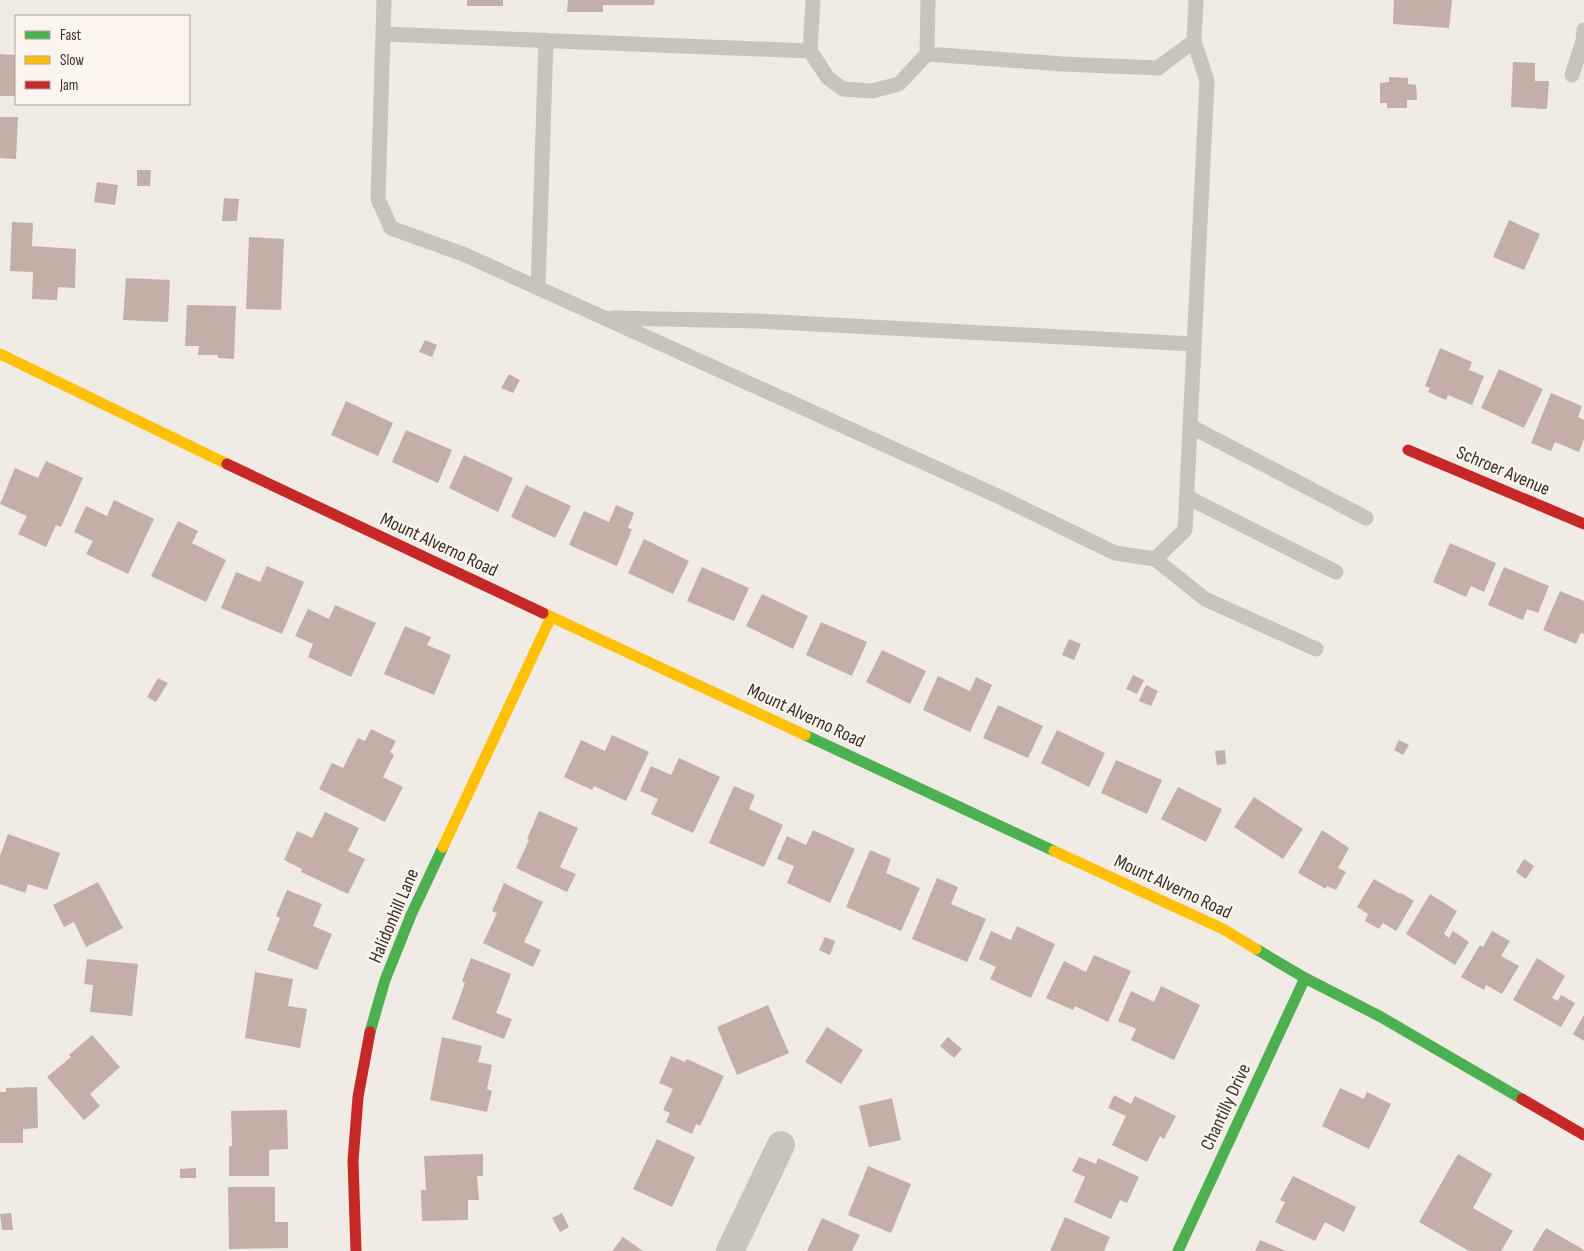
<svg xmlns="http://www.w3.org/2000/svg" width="1584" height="1251" font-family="'Sofia Sans Condensed',sans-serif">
	<rect width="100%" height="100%" fill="#f0ebe5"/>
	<path fill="#c3afa7" d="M467 0H503V6H467Z
		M568 0H655L654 5H603V12H567Z
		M1394 0H1452L1449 28 1393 24Z
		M0 54 16 55V96H0Z
		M1513 62 1535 63V81H1549L1547 109 1511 107Z
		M1389 77 1408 78V84L1416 85 1417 100H1407V108H1387V103H1380V83L1389 82Z
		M0 117H18L16 159 0 158Z
		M137 170H151L150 186H137Z
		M97 182 118 185 115 205 94 202Z
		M224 198 239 199 237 221H222Z
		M1509 220 1540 234 1524 270 1493 257Z
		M12 222 33 223 32 246 76 249 75 288 58 287 57 300 32 299 33 272 10 271Z
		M249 237 284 239 281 310 246 309Z
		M126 278 170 280 168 322 123 320Z
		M187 305 236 306 234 359 218 358V355H198L199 346H185Z
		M425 340 437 345 432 357 419 352Z
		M1440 348 1472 362 1469 370 1484 376 1472 405 1448 395 1446 400 1428 392 1430 388 1425 386Z
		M1499 369 1543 389 1524 428 1481 408Z
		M509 374 520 380 513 393 501 388Z
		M1551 393 1582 406 1578 417 1584 420V439L1579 452 1555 442 1551 451 1531 443Z
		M346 401 393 423 378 456 331 435Z
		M406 430 452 450 438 483 392 462Z
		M464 455 513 478 498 512 449 488Z
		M46 461 83 478 61 527 56 525 46 547 18 534 27 516 0 504 15 468 38 478Z
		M526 485 571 506 555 538 511 517Z
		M114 500 154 519 128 574 86 554 93 541 74 532 86 506 107 516Z
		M616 505 634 513 628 528 632 529 617 566 569 545 584 511 609 522Z
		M178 521 198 531 192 543 226 560 206 602 151 576Z
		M644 539 689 561 673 594 628 573Z
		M1450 543 1496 563 1484 592 1471 586 1466 597 1433 582Z
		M267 566 304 582 282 634 221 608 236 572 260 582Z
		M702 567 749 588 734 621 687 601Z
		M1504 567 1549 586 1538 613 1527 609 1523 620 1488 605Z
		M1560 591 1584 601V634L1581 633 1576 644 1543 630Z
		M762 594 808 616 793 649 746 626Z
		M335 605 376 623 351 677 308 657 313 644 295 636 308 609 329 619Z
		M821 622 867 642 852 676 806 655Z
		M405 626 431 637 427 645 451 655 434 695 384 674Z
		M1069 639 1081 644 1074 660 1062 655Z
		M882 650 926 671 910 704 866 682Z
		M1133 675 1144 680 1137 694 1126 689Z
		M938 676 970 691 976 677 992 685 970 732 923 710Z
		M158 678 168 683 156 702 147 697Z
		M1146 685 1158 691 1151 706 1139 701Z
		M998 705 1043 726 1028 758 983 738Z
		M371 729 396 741 390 752 394 755 383 777 403 787 385 822 319 789 332 763 343 768 358 738 365 741Z
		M1057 730 1105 753 1089 787 1041 763Z
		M612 735 649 752 626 801 594 786 592 790 564 777 581 740 605 751Z
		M1399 740 1409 745 1403 755 1394 750Z
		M1225 750 1226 764 1217 765 1215 751Z
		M679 758 720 777 693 833 651 814 658 799 640 791 651 766 671 775Z
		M1116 760 1162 780 1147 814 1101 793Z
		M734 786 755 795 749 809 783 825 764 867 709 843Z
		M1178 787 1222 809 1206 842 1161 819Z
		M1254 797 1303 829 1283 859 1234 827Z
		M539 811 578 828 560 867 576 874 567 892 516 868 529 840 527 839Z
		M325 812 359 828 348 851 365 859 348 894 301 872 302 869 284 860 297 831 312 838Z
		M813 830 855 849 830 903 787 883 794 866 777 859 787 836 806 845Z
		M1322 830 1349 848 1338 868 1346 872 1336 890 1327 886 1326 889 1298 873Z
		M8 834 60 853 47 890 28 884 25 893 0 884V856Z
		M870 850 891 859 886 873 920 888 901 931 846 907Z
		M1524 859 1534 866 1526 879 1516 872Z
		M937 878 958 887 951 904 986 919 967 962 912 939Z
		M1374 879 1400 894 1401 893 1414 901 1396 931 1383 923 1379 929 1365 921 1368 914 1357 907Z
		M98 882 123 928 86 947 74 922 64 927 53 905Z
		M504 883 543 902 524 942 541 950 533 967 483 943 497 913 492 911Z
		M287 890 322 904 313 926 332 934 317 970 267 950 280 918 276 916Z
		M1430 894 1457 911 1444 934 1449 938 1453 931 1469 942 1455 965 1406 934Z
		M1017 926 1055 944 1031 998 990 979 996 967 979 959 991 931 1011 940Z
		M1492 931 1510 941 1501 956 1519 966 1502 994 1486 985 1484 990 1461 977 1480 945 1483 947Z
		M825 937 835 941 830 955 819 950Z
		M1094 955 1131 971 1108 1022 1075 1006 1073 1010 1046 998 1064 961 1086 972Z
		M471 958 511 974 496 1013 512 1019 504 1039 452 1019 465 983 462 981Z
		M1537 958 1565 976 1552 998 1558 1001 1561 995 1575 1003 1561 1027 1513 1000Z
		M87 959 138 964 132 1016 90 1012 93 985 84 984Z
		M255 972 293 979 288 1006 307 1009 300 1048 245 1038Z
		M1161 986 1200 1005 1174 1060 1131 1040 1136 1029 1118 1021 1131 991 1154 1002Z
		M768 1005 789 1053 737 1075 717 1027Z
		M1584 1015V1041L1573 1034Z
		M827 1027 863 1050 841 1084 805 1062Z
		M92 1035 120 1067 90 1094 100 1106 84 1120 47 1077 71 1057 69 1055Z
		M442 1037 482 1046 478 1062 492 1065 487 1089 492 1091 487 1112 430 1100Z
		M948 1037 962 1049 954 1058 940 1046Z
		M671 1056 685 1062 687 1059 724 1076 700 1126 696 1124 692 1134 666 1122 670 1113 663 1110 673 1089 659 1083Z
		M37 1087 38 1128 23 1129V1143H0V1092H6V1088Z
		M1340 1088 1364 1099 1367 1092 1391 1104 1369 1149 1322 1126Z
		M1114 1095 1131 1104 1135 1096 1176 1116 1164 1139 1160 1136 1147 1162 1112 1145 1126 1116 1108 1108Z
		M892 1098 901 1140 869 1147 859 1106Z
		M287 1110 288 1149 269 1150V1176H229V1146H232L231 1111Z
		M657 1139 695 1157 672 1207 633 1189Z
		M483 1154V1176H477L479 1200H468V1220L422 1221 421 1190H426L424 1156Z
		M1458 1154 1492 1174 1473 1208 1513 1231 1501 1251H1469L1419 1222Z
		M1079 1157 1096 1164 1098 1158 1139 1177 1127 1203 1120 1200 1111 1219 1074 1202 1085 1177 1072 1171Z
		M868 1166 911 1184 891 1233 848 1215Z
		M196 1168V1178H180V1169Z
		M1293 1176 1356 1207 1344 1232 1325 1222 1315 1241 1275 1222 1285 1202 1280 1200Z
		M228 1187H275V1222H288V1248L229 1249Z
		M11 1213 13 1230H2L0 1214Z
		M562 1213 569 1227 560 1232 552 1218Z
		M1065 1217 1110 1237 1104 1251H1050Z
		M822 1218 860 1235 852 1251H807Z
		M1546 1228 1584 1250V1251H1532Z
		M623 1237 643 1251H612Z
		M1260 1240 1286 1251H1255Z"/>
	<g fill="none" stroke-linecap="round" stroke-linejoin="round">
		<path stroke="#c9c3be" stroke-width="15" d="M384 0 378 199 391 228 463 254 1002 498 1115 553 1155 559 1185 530 1207 81 1194 41 1196 0
			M383 34 810 51 828 78 843 89 872 91 899 84 927 54 1063 64 1158 68 1194 41
			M810 51 813 0
			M927 54 928 0
			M1572 75 1583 41 1584 30
			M538 288 546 40
			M612 318 758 321 1194 344
			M1190 426 1366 518
			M1187 497 1336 572
			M1155 559 1205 599 1316 649"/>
		<path stroke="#c9c3be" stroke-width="28" d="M730 1251 781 1145"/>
		<path stroke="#4caf50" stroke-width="11" d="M805 735 1054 851
			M1256 949 1305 978 1381 1017 1522 1099
			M370 1032 385 980 411 915 443 847
			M1178 1251 1305 978"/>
		<path stroke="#ffc107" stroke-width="11" d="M0 354 227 464
			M543 613 805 735
			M443 847 551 617
			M1054 851 1223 929 1256 949"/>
		<path stroke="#c62828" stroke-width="11" d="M1408 450 1584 524
			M227 464 543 613
			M1522 1099 1584 1135
			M356 1251 353 1161 358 1097 370 1032"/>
	</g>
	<g text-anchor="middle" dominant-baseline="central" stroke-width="4.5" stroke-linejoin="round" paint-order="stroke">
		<g font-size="19" fill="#3b302b" stroke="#fbf5ee">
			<text transform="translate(1503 471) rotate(23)">Schroer Avenue</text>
			<text transform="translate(439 545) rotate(25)">Mount Alverno Road</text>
			<text transform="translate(806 716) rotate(25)">Mount Alverno Road</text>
			<text transform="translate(1173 887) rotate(25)">Mount Alverno Road</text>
			<text transform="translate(394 916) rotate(-67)">Halidonhill Lane</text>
			<text transform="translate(1226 1107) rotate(-65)">Chantilly Drive</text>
		</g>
	</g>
	<rect x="15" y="15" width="175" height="90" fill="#fbf5ee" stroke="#aea6a0"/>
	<rect x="25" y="31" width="25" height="8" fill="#4caf50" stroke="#aea6a0"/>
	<text x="60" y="40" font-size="15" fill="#3b302b">Fast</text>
	<rect x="25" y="56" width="25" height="8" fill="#ffc107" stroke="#aea6a0"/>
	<text x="60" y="65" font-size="15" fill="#3b302b">Slow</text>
	<rect x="25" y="81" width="25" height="8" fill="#c62828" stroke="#aea6a0"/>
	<text x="60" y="90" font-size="15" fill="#3b302b">Jam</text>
</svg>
